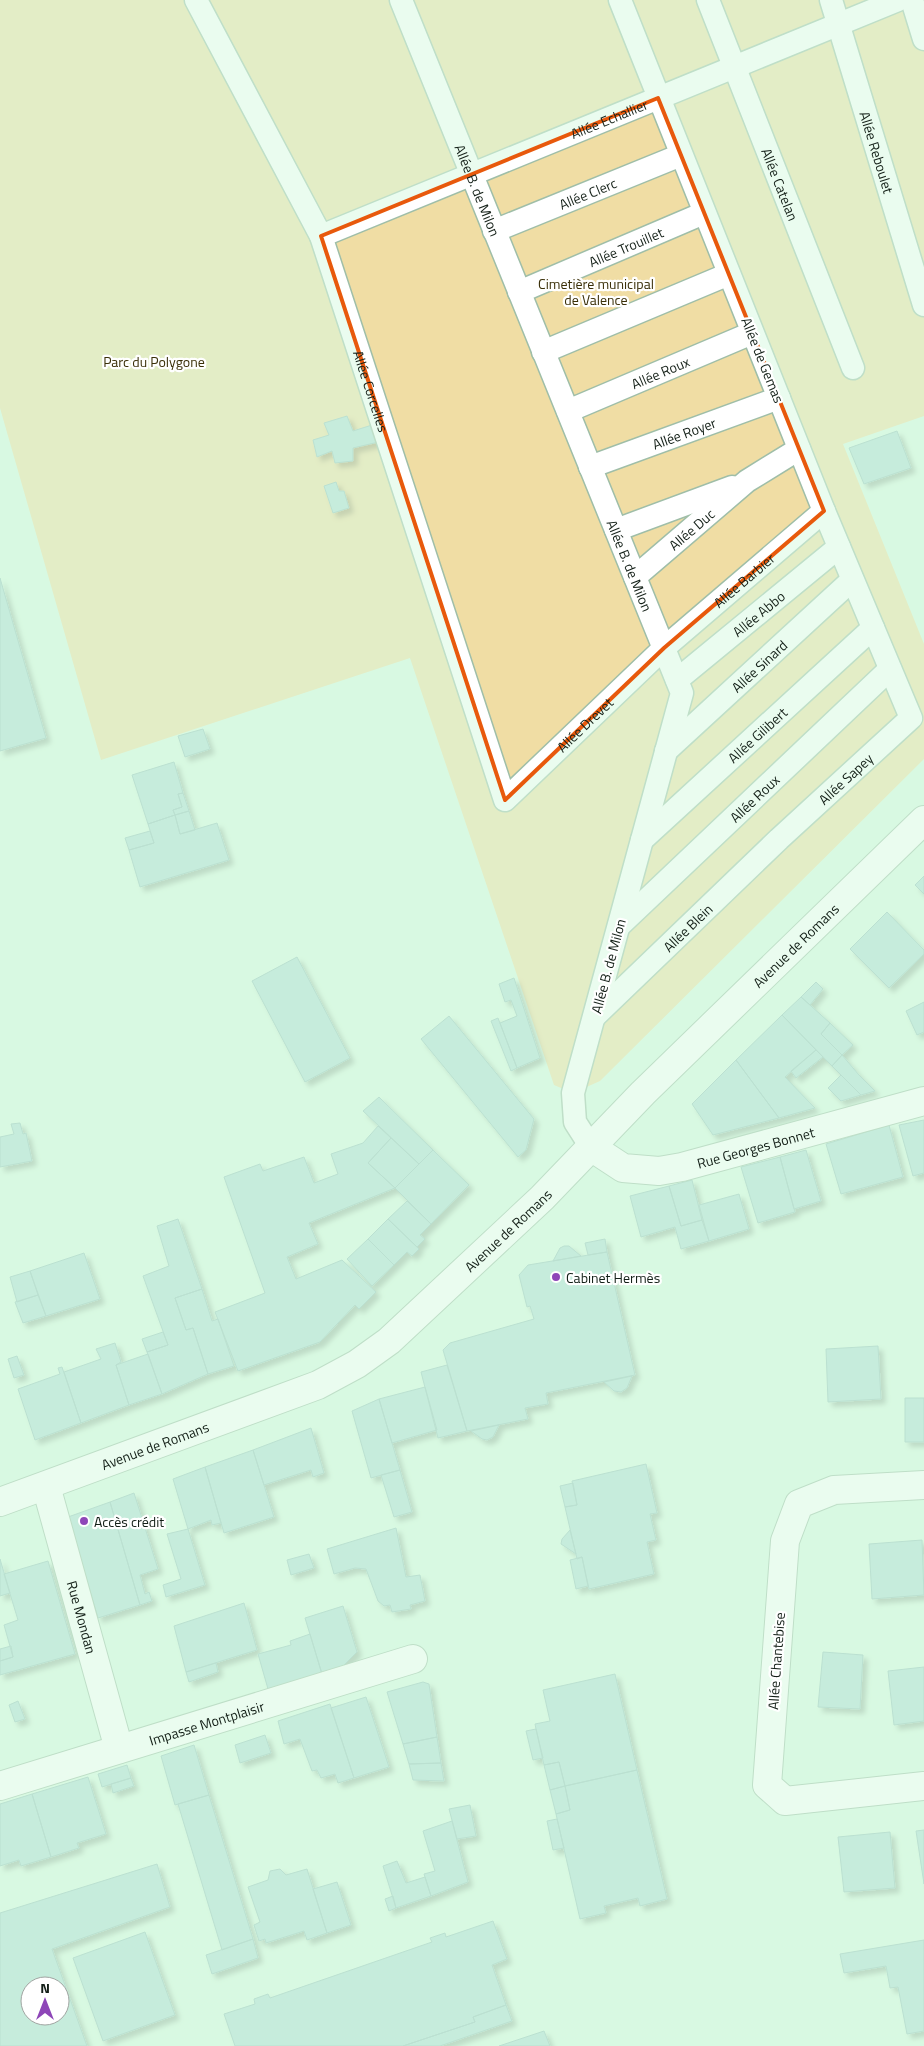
<svg xmlns="http://www.w3.org/2000/svg" width="924" height="2046" font-family="'Titillium Web',sans-serif">
	<defs>
		<filter id="shadow"><feDropShadow dx="4.5" dy="4.5" stdDeviation="2.5" flood-color="#0004"/></filter>
	</defs>
	<rect width="100%" height="100%" fill="#d8f9e2"/>
	<path fill="#f0dda4" d="M0 0H924V416L843 444 924 644V759L600 1081 573 1093 554 1085 410 658 101 760 0 408Z"/>
	<path fill="#afdbd4" stroke="#97c2bc" fill-rule="evenodd" filter="url(#shadow)" d="M347 416 353 431 372 425 383 441 353 448V461L335 463 332 451 317 457 313 440 329 435 324 423Z
		M897 431 911 468 864 484 849 448Z
		M336 482 339 491H344L349 508 333 513 324 486Z
		M0 578 46 738 0 751Z
		M203 729 210 749 185 757 178 736Z
		M174 762 183 793 178 794 182 807 173 810 175 815 148 824 132 775Z
		M183 793 189 811 175 815 173 810 182 807 178 794Z
		M189 811 195 830 180 834 175 815Z
		M175 815 180 834 217 823 229 860 140 887 129 850 154 843 148 824Z
		M150 831 154 843 129 850 125 838Z
		M924 876V894L915 885Z
		M887 912 924 950V954L889 988 850 949Z
		M297 957 350 1058 305 1082 252 981Z
		M514 978 540 1058 517 1068 500 1023 517 1016 511 1000 505 1002 499 984Z
		M816 982 823 989 810 1005 801 997Z
		M801 997 830 1023 821 1034 842 1055 832 1066 782 1015Z
		M924 1002V1032L917 1035 906 1011Z
		M782 1015 816 1050 785 1077 815 1108 779 1118 736 1060Z
		M449 1016 534 1119 526 1150 518 1157 421 1039Z
		M498 1018 517 1068 511 1071 491 1021Z
		M830 1023 853 1045 842 1055 821 1034Z
		M816 1050 823 1057 796 1078 791 1071Z
		M842 1055 859 1075 875 1091 861 1095 832 1066Z
		M736 1060 779 1118 713 1135 692 1104Z
		M841 1075 861 1095 841 1101 828 1088Z
		M379 1097 433 1150 419 1164 363 1111Z
		M924 1120V1173L913 1176 899 1125Z
		M20 1123 23 1134 26 1133 32 1161 0 1167V1137L14 1134 11 1124Z
		M889 1125 903 1177 841 1194 826 1144Z
		M378 1126 391 1138 368 1163 395 1188 309 1223 318 1244 287 1257 296 1279 342 1260 376 1292 359 1309 355 1305 320 1342 238 1371 215 1312 265 1293 224 1177 260 1164 263 1171 304 1157 314 1183 338 1174 331 1154 363 1143Z
		M391 1138 419 1164 395 1188 368 1163Z
		M433 1150 469 1185 431 1224 395 1188Z
		M806 1150 821 1201 794 1209 780 1157Z
		M780 1157 795 1212 758 1223 741 1167Z
		M692 1180 702 1220 681 1226 669 1186Z
		M669 1186 681 1226 702 1220 709 1241 681 1249 675 1227 641 1237 630 1196Z
		M739 1194 749 1229 709 1241 699 1205Z
		M407 1201 431 1224 420 1235 425 1239 417 1247 388 1219Z
		M178 1219 202 1289 175 1298 186 1330 193 1328 208 1374 162 1394 147 1352 168 1345 143 1276 169 1266 157 1226Z
		M388 1219 419 1249 412 1256 407 1252 394 1265 368 1239Z
		M368 1239 394 1265 372 1286 347 1259Z
		M605 1239 607 1252 588 1255 585 1243Z
		M564 1246H569L581 1256 553 1261 560 1248Z
		M607 1252 635 1375 546 1393 548 1404 525 1408 528 1419 467 1431 443 1350 450 1343 534 1319 530 1306 527 1307 519 1275 528 1265Z
		M84 1253 100 1299 46 1316 30 1271Z
		M30 1271 38 1295 17 1302 10 1277Z
		M202 1289 212 1321 218 1319 234 1366 208 1374 193 1328 186 1330 175 1298Z
		M38 1295 46 1316 23 1323 15 1302Z
		M163 1332 168 1345 147 1352 142 1339Z
		M115 1343 121 1362 116 1365 129 1405 81 1423 64 1372 101 1359 96 1349Z
		M878 1346 881 1399 828 1402 826 1349Z
		M148 1354 162 1394 129 1405 116 1365Z
		M17 1356 24 1375 14 1378 8 1359Z
		M447 1365 467 1431 438 1438 421 1372Z
		M62 1367 81 1423 35 1440 18 1389 60 1374 58 1368Z
		M632 1376 627 1388 621 1392 614 1391 604 1382Z
		M425 1387 437 1430 392 1443 379 1399Z
		M905 1398H924V1442H905Z
		M379 1399 400 1470 371 1478 352 1411Z
		M499 1425 493 1437 487 1440 482 1439 471 1431Z
		M311 1428 324 1473 313 1477 311 1470 264 1485 253 1450Z
		M253 1450 274 1517 224 1533 205 1467Z
		M646 1464 657 1513 650 1514 656 1540 647 1542 654 1574 589 1589 582 1557 577 1559 565 1507 577 1505 572 1481Z
		M205 1467 221 1523 212 1525 211 1520 188 1529 173 1479Z
		M400 1470 412 1512 394 1517 381 1475Z
		M573 1483 577 1505 565 1507 560 1486Z
		M134 1493 158 1569 140 1575 145 1594 149 1592 152 1601 140 1605 110 1502Z
		M110 1502 140 1605 98 1618 68 1517Z
		M396 1528 406 1577 420 1575 425 1601 410 1605 411 1609 392 1612 390 1605 384 1606 378 1601 366 1569 355 1568 334 1574 327 1549Z
		M188 1529 205 1585 166 1597 163 1585 181 1579 167 1534Z
		M570 1530 576 1554 561 1544 562 1539Z
		M922 1540 924 1595 872 1599 869 1544Z
		M309 1554 314 1568 291 1575 287 1560Z
		M582 1557 588 1586 576 1589 570 1560Z
		M0 1559 10 1593 0 1596Z
		M48 1561 75 1654 0 1675V1661L13 1657 4 1625 18 1620 4 1574Z
		M244 1603 257 1650 186 1672 174 1626Z
		M343 1606 357 1652 340 1669 322 1674 305 1618Z
		M310 1634 322 1674 268 1689 258 1654 291 1645 290 1641Z
		M11 1646 13 1657 0 1661V1649Z
		M823 1652 863 1655 860 1709 818 1707Z
		M216 1663 218 1672 189 1682 186 1672Z
		M924 1667V1721L894 1725 888 1671Z
		M615 1674 637 1770 565 1786 559 1762 544 1765 536 1729 535 1724 550 1721 543 1690Z
		M423 1682 429 1684 437 1737 403 1744 387 1692Z
		M366 1697 389 1767 354 1778 331 1708Z
		M18 1701 25 1719 15 1722 9 1705Z
		M330 1704 354 1778 338 1783 335 1774 321 1778 317 1770 312 1771 300 1739 284 1744 278 1721Z
		M536 1729 543 1758 533 1760 526 1731Z
		M265 1735 271 1753 240 1763 235 1745Z
		M437 1737 441 1763 409 1764 403 1744Z
		M194 1745 209 1795 175 1805 161 1756Z
		M559 1762 565 1786 550 1790 544 1765Z
		M441 1763 444 1781 413 1780 409 1764Z
		M127 1765 131 1778 102 1787 98 1774Z
		M637 1770 667 1899 640 1906 638 1898 604 1906 606 1913 580 1919 556 1814 570 1810 565 1786Z
		M88 1777 106 1834 77 1843 79 1848 51 1857 32 1794Z
		M131 1778 134 1786 113 1793 111 1784Z
		M565 1786 570 1810 556 1814 550 1790Z
		M32 1794 51 1857 21 1866 19 1860 0 1866V1804Z
		M209 1795 253 1939 222 1950 178 1804Z
		M470 1805 476 1836 457 1839 449 1809Z
		M557 1819 564 1848 553 1850 547 1821Z
		M452 1821 468 1882 431 1896 424 1874 435 1871 423 1831Z
		M924 1830V1884L916 1831Z
		M890 1832 895 1888 844 1892 838 1837Z
		M397 1861 406 1883 425 1877 431 1896 396 1908 383 1866Z
		M157 1864 170 1907 52 1949 87 2046H0V1913ZM30 1986H60V2016H30Z
		M280 1869 286 1875 307 1869 327 1933 307 1940 304 1931 266 1943 265 1939 259 1941 254 1925 260 1922 248 1887 268 1880 270 1871Z
		M337 1882 351 1925 327 1933 313 1889Z
		M393 1896 396 1908 389 1911 385 1899Z
		M493 1921 507 1959 492 1965 506 2005 473 2017 475 2022 403 2046H235L224 2014 255 2004 254 1999 268 1994 270 1998 432 1942 430 1938 445 1933 446 1937Z
		M145 1932 175 2015 103 2041 73 1958Z
		M253 1939 258 1958 212 1974 206 1955Z
		M924 1940V2031L907 2034 898 1987 890 1988 886 1966 844 1973 840 1954Z
		M506 2005 512 2021 440 2046H403L475 2022 473 2017Z
		M544 2031 550 2046H499Z"/>
	<g fill="none" stroke-linecap="round" stroke-linejoin="round">
		<defs>
			<g id="pedestrian">
				<path id="s1" d="M196 0 321 236 505 800 664 648 824 511"/>
				<path id="s2" d="M401 0 682 693 573 1093 575 1122 591 1147"/>
				<path id="s3" d="M708 0 853 368"/>
				<path id="s4" d="M831 0 924 305"/>
				<path d="M912 0 924 39"/>
				<path id="s5" d="M494 231 681 155"/>
				<path id="s6" d="M321 236 898 0"/>
				<path id="s7" d="M519 292 704 213"/>
				<path d="M543 352 729 274"/>
				<path id="s8" d="M568 411 752 333"/>
				<path id="s9" d="M590 467 779 398"/>
				<path d="M616 530 732 487"/>
				<path id="s10" d="M635 577 747 481 799 449"/>
				<path id="s11" d="M677 680 839 547"/>
				<path id="s12" d="M666 751 852 580"/>
				<path id="s13" d="M642 840 873 628"/>
				<path id="s14" d="M619 926 890 669"/>
				<path id="s15" d="M595 1016 779 839 911 718 824 511 620 0"/>
			</g>
			<g id="minor">
				<path d="M924 1485 834 1490 799 1504 785 1541 767 1785 785 1801 924 1786"/>
				<path id="s16" d="M46 1486 119 1749"/>
				<path id="s17" d="M0 1786 413 1659"/>
			</g>
			<g id="tertiary">
				<path id="s18" d="M591 1147 623 1168 659 1171 682 1167 924 1101"/>
			</g>
			<g id="secondary">
				<path id="s19" d="M0 1502 318 1385 357 1364 389 1341 542 1198 643 1093 924 820"/>
			</g>
		</defs>
		<use href="#pedestrian" stroke="#9fbea8" stroke-width="25"/>
		<use href="#minor" stroke="#9fbea8" stroke-width="30"/>
		<use href="#tertiary" stroke="#9fbea8" stroke-width="30"/>
		<use href="#secondary" stroke="#9fbea8" stroke-width="30"/>
		<use href="#pedestrian" stroke="#fff" stroke-width="22"/>
		<use href="#minor" stroke="#fff" stroke-width="28"/>
		<use href="#tertiary" stroke="#fff" stroke-width="28"/>
		<use href="#secondary" stroke="#fff" stroke-width="28"/>
	</g>
	<path d="M0 0H924V2046H0ZM658 98 824 511 664 648 505 800 321 236Z" fill="#d8f9e2" fill-opacity=".55" fill-rule="evenodd"/>
	<path fill="none" stroke="#e8590c" stroke-width="4" stroke-linejoin="round" d="M658 98 824 511 664 648 505 800 321 236Z"/>
	<g fill="#8e46b8" stroke="#fff" stroke-width="2">
		<circle cx="556" cy="1277" r="5"/>
		<circle cx="84" cy="1521" r="5"/>
	</g>
	<g text-anchor="middle" dominant-baseline="central" stroke-width="4.5" stroke-linejoin="round" paint-order="stroke">
		<g font-size="14" fill="#131f17" stroke="#fff">
			<text stroke="none"><textPath href="#s6" startOffset="311">Allée Echallier</textPath></text>
			<text stroke="none"><textPath href="#s4" startOffset="159">Allée Reboulet</textPath></text>
			<text stroke="none"><textPath href="#s3" startOffset="198">Allée Catelan</textPath></text>
			<text stroke="none"><textPath href="#s2" startOffset="205">Allée B. de Milon</textPath></text>
			<text stroke="none"><textPath href="#s5" startOffset="101">Allée Clerc</textPath></text>
			<text stroke="none"><textPath href="#s7" startOffset="116">Allée Trouillet</textPath></text>
			<text transform="translate(763 360) rotate(68)">Allée de Gemas</text>
			<text stroke="none"><textPath href="#s8" startOffset="100">Allée Roux</textPath></text>
			<text stroke="none"><textPath href="#s1" startOffset="430">Allée Corcelles</textPath></text>
			<text stroke="none"><textPath href="#s9" startOffset="100">Allée Royer</textPath></text>
			<text stroke="none"><textPath href="#s10" startOffset="74">Allée Duc</textPath></text>
			<text stroke="none"><textPath href="#s2" startOffset="610">Allée B. de Milon</textPath></text>
			<text stroke="none"><textPath href="#s1" startOffset="1185">Allée Barbier</textPath></text>
			<text stroke="none"><textPath href="#s11" startOffset="105">Allée Abbo</textPath></text>
			<text stroke="none"><textPath href="#s12" startOffset="126">Allée Sinard</textPath></text>
			<text stroke="none"><textPath href="#s1" startOffset="970">Allée Drevet</textPath></text>
			<text stroke="none"><textPath href="#s13" startOffset="156">Allée Gilibert</textPath></text>
			<text stroke="none"><textPath href="#s15" startOffset="345">Allée Sapey</textPath></text>
			<text stroke="none"><textPath href="#s14" startOffset="186">Allée Roux</textPath></text>
			<text stroke="none"><textPath href="#s15" startOffset="128">Allée Blein</textPath></text>
			<text stroke="none"><textPath href="#s19" startOffset="990">Avenue de Romans</textPath></text>
			<text transform="translate(608 966) rotate(-75)">Allée B. de Milon</text>
			<text stroke="none"><textPath href="#s18" startOffset="174">Rue Georges Bonnet</textPath></text>
			<text stroke="none"><textPath href="#s19" startOffset="585">Avenue de Romans</textPath></text>
			<text stroke="none"><textPath href="#s19" startOffset="165">Avenue de Romans</textPath></text>
			<text stroke="none"><textPath href="#s16" startOffset="136">Rue Mondan</textPath></text>
			<text transform="translate(776 1661) rotate(-86)">Allée Chantebise</text>
			<text stroke="none"><textPath href="#s17" startOffset="216">Impasse Montplaisir</textPath></text>
		</g>
		<g font-size="14" fill="#3a2f08" stroke="#fff">
			<text x="596" y="283">Cimetière municipal<tspan x="596" dy="16">de Valence</tspan></text>
			<text x="154" y="361">Parc du Polygone</text>
		</g>
		<g font-size="14" fill="#131f17" stroke="#fff" text-anchor="start">
			<text x="566" y="1277">Cabinet Hermès</text>
			<text x="94" y="1521">Accès crédit</text>
		</g>
	</g>
	<g transform="translate(45 2001)"><circle r="24" fill="#ffffff" stroke="#a1a5a2"/>
	<path d="M0-4L9 19L0 12L-9 19Z" fill="#8e46b8"/>
	<text y="-8" font-size="14" font-weight="bold" text-anchor="middle" fill="#131f17">N</text>
	</g>
</svg>
